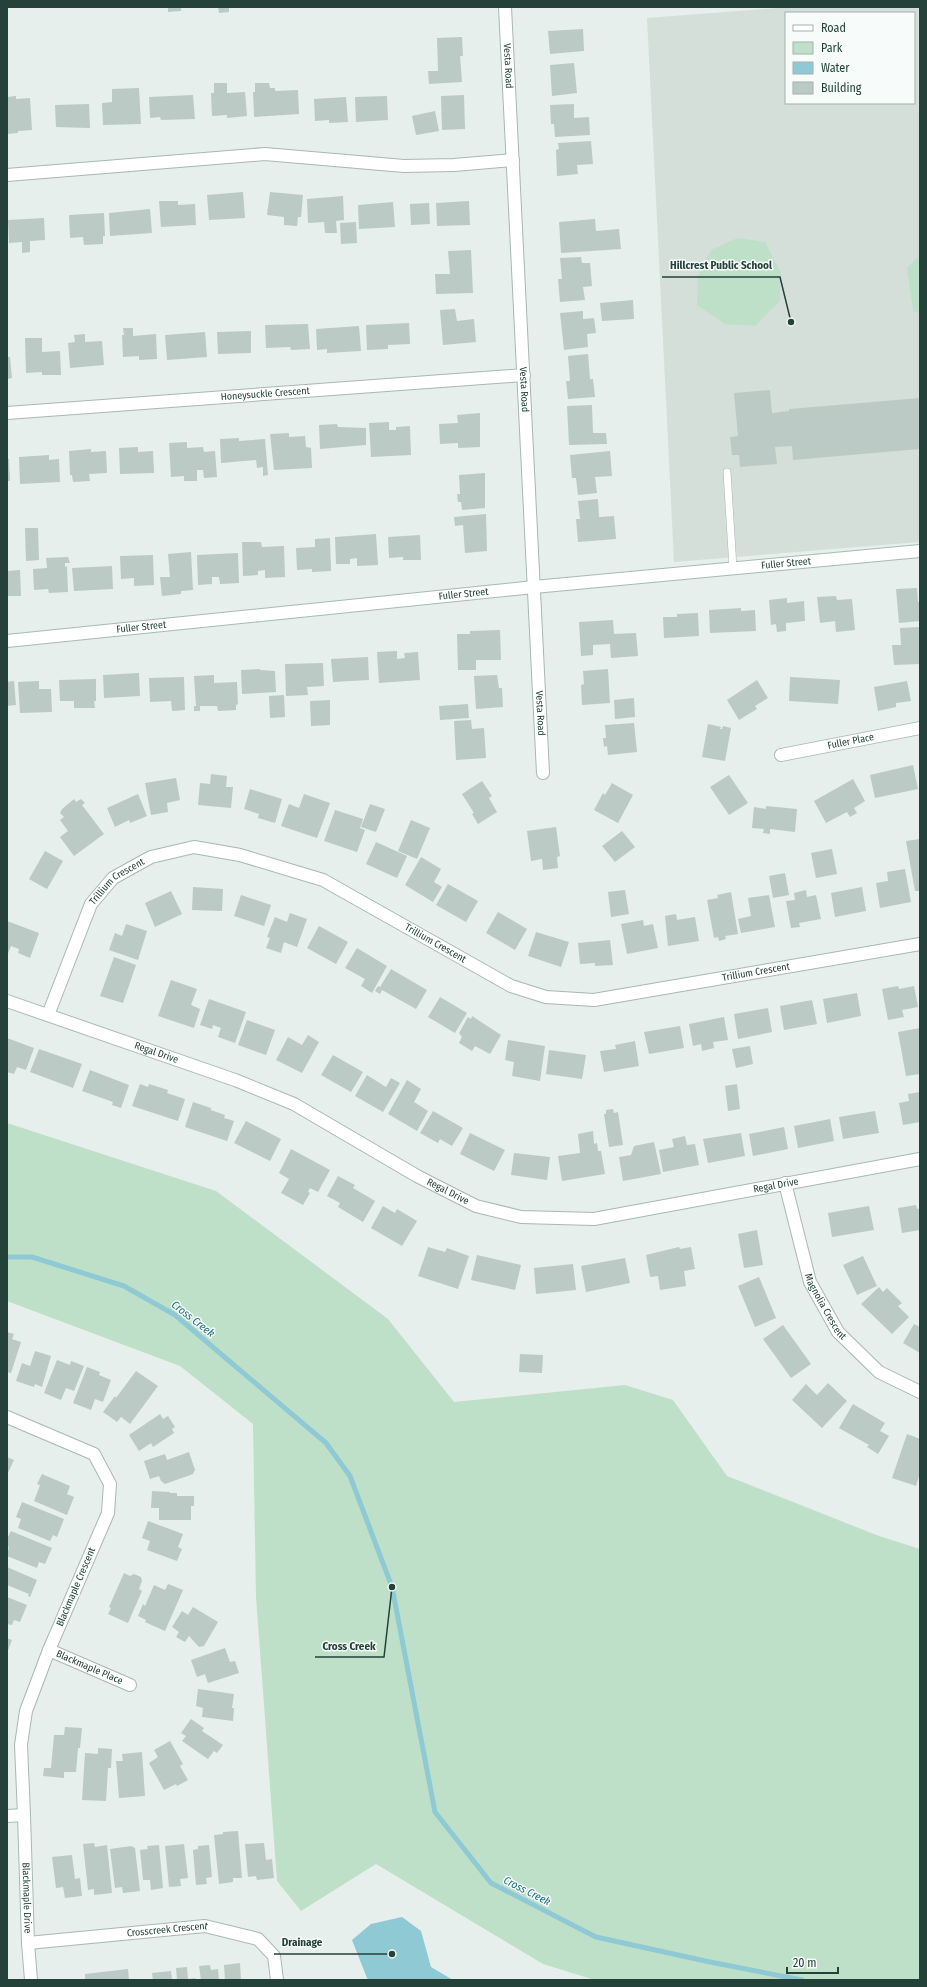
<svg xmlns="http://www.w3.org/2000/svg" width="927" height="1987" font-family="'Fira Sans Condensed',sans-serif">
	<rect width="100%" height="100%" fill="#e6efeb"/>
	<path fill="#d4dfda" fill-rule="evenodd" d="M791 7H920V542L674 562 647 18ZM786 13H914V103H786Z"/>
	<path fill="#bfe0c8" d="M737 238 765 242 781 273 780 301 755 326 725 324 697 305 698 276 711 250Z
		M920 255V313L913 311 907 268Z
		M7 1123 216 1191 388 1319 454 1402 625 1385 673 1400 727 1476 879 1536 920 1549V1980H595L543 1964 376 1864 301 1911 277 1881 256 1597 253 1424 180 1366 7 1301Z"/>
	<path fill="#8ec9d4" d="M402 1917 421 1931 431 1967 453 1980H369L367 1978 352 1940 371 1924Z"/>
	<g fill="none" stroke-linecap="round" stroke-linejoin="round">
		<path stroke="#8ec9d4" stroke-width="5" d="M7 1257H32L124 1286 175 1315 326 1443 350 1476 392 1587 435 1812 491 1883 596 1937 710 1962 802 1980"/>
	</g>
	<path fill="#bbcac4" d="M168 7H181V11L168 12Z
		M218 7H229V12L219 13Z
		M583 29 584 51 550 54 548 31Z
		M462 37 463 56H460L462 82 429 84 428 71H438L437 38Z
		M574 63 577 93 552 96 550 65Z
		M214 83H227V93L245 92 247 116 227 118V115L212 116 211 93H214Z
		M255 83H269L270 88H275V91L298 90 299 114 254 117 253 92H255Z
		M139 88 141 124 103 125 102 103 112 102V89Z
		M193 95 195 119 161 120 160 117 150 118 149 97Z
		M464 95 465 129 442 130 441 96Z
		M16 96V99L30 98 32 130 18 131V133L7 134V97Z
		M387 96 388 120 356 122 355 97Z
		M346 97 348 122 329 123V120L315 121 314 99Z
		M89 104 90 128 56 127 55 105Z
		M574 104V118L589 117 590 135 555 137 554 124H551L550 105Z
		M435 111 439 131 416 135 412 116Z
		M591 141 593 164 577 165 578 174 557 176 556 150 559 149 558 143Z
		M243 192 245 218 209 220 207 195Z
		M270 192 303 195 301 217H298L297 226 284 225V217L267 215Z
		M343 196 344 220 336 221 337 233H325L324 222 308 223 307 199Z
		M159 201H178V205L195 204 196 225 161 227Z
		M469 201 470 225 437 226 436 203Z
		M393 202 395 227 359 229 358 205Z
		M429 203 430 224 411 225 410 204Z
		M150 209 152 233 110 236 109 213Z
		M104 213 105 236H103V244L84 245 83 237 70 238 69 215Z
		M44 218 45 240 30 241V252L22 253V242L9 243 8 220Z
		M595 219 596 231 619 229 621 249 561 253 559 222Z
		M356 222 357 243 341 244 340 223Z
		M471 250 473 293 436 294 435 274H450L448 251Z
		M581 257 582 263H590L592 286 583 287 585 300 560 302 558 279H562L560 258Z
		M633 300 634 319 602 321 600 303Z
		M455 309 457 321 474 319 476 342 443 345 440 310Z
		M583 311V319L594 318 596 333 587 334 588 347 564 350 560 313Z
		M409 323 410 344 388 345V349L367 350 366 325Z
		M308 324 310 349 291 350 290 347 266 348 265 325Z
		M359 326 361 351 327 353V349L317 350 316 329Z
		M123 328H133V336L156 334 157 359 139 360V356L123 357 122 335H124Z
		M251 331V353L218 354 217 332Z
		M205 332 207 357 167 360 165 335Z
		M85 334V342L102 341 104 365 70 368 68 343 75 342 74 335Z
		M25 338H42V352L60 351 61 375H42V372L26 373Z
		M588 354 590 379H593L595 397 568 399 566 381H570L568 356Z
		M7 357H10L12 378 7 379Z
		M770 390 772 413 789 411V409L920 398V449L793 460 792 446 775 447 777 464 740 467 739 455H732L730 437 738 436 734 393Z
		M592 405 593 433H606L607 444 569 445 567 406Z
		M480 413V447L458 448V443L440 444 439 424 458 423 457 415Z
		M389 422V430H396V427L410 426 411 455 371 457 369 423Z
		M337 424 338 427 366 428V445L320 449 319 425Z
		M289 433V437L305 436 306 447 311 448 312 468 274 470 270 434Z
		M239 438V441L265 439 268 475 263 476V467L257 468 256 460 221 463 220 439Z
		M187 442V448L203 447 204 452 215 451 217 477 204 478 203 470H197V481H184V476L171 477 169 443Z
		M138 447V452L153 451 154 473 120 474 119 448Z
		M91 449V452L106 451 107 473 89 474 90 481 73 482 72 475H70L69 451Z
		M610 451 612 476 595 477 597 493 578 495 576 478H572L570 455Z
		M49 455V460L59 459 60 482 20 484 19 457Z
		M7 459H9L10 481H7Z
		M485 473V508L462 510 461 502H458L457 494H460L459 475Z
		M598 499 599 517 614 516 616 539 578 542 576 519H580L578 501Z
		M486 514 487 551 465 553 463 525 455 526 454 517Z
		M25 528H38L39 560 26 561Z
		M376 534 378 565 357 566V558L350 559V564H336L335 537Z
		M420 535 421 560H403V557L389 558 388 537Z
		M330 538 331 571 312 572V569L297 570 296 548 315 547V539Z
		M242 542H261L262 547 284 546 285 577 265 578V570L258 571V575L243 576Z
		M191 552 193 590 181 591V594L162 596 160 577H170L168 554Z
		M238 553 239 583 220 584 219 577H212V584L198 585 197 555Z
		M153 555 154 585 134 586V578L121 579 120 556Z
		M68 557 70 563H65V567L67 566 68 592 49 593 48 589 34 590 33 569 47 568 46 558Z
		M112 566 113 589 74 591 72 568Z
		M20 570 21 596H7V571Z
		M917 588 918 602H920V621L899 623 896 589Z
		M836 596 837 600 852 599 855 630 836 632 835 621 820 623 817 597Z
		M787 598V603L804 601 805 621 786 623V631L777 632 776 624 771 625 769 600Z
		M741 608V611L755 610 756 631 710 633 709 610Z
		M698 613 699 636 664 638 663 617H677V614Z
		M613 620 614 634 636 633 638 656 611 658 610 644 593 645V655L581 656 579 622Z
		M920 627V664L894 665 892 645H901L900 628Z
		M500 630 501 660H476V670H458L457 634H470V631Z
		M397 651V659L405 658 404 653 418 652 420 680 379 683 377 652Z
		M368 657 369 680 333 682 331 659Z
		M323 663 324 686 307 687 308 695 286 696 285 664Z
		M260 669V670L275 671 276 692 242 694 241 670Z
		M608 669 610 703 582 705 581 685 584 684 583 671Z
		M139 673 140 696 104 698 103 675Z
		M214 675V683L237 682 238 704 236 705V710L218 711 217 706H200V711H194V706H196L194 676Z
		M497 675 499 688H502L503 707 476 709 474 676Z
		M184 677 185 710 172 711 171 701 150 702 149 678Z
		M790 677 840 680 838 704 789 701Z
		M96 679V701H94L95 708H74V701H60L59 680Z
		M757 680 768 698 755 706 757 709 739 720 727 700Z
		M14 681 16 705 7 706V682Z
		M39 681V689H51L52 712 20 713 18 682Z
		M907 681 911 701 896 703V707L878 711 874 687Z
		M284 695 285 717 270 718 269 696Z
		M634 698 635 717 615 719 614 700Z
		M330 700V725L311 726 310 701Z
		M468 704 469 718 440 720 439 706Z
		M471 720 472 729 484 728 486 758 456 760 454 721Z
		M634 723 637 752 608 755 607 746 604 747 603 738H606L605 725Z
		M708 724 721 727 720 729H722L723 726 731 728 725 761 702 757Z
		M913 765 918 789 875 798 870 775Z
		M211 774 227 776 226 787H233L231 808 198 805 200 783 210 784Z
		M729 775 748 803 729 815 710 787Z
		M176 778 180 800 167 803 168 812 151 815 145 783Z
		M853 779 865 801 854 808 857 813 850 817 847 812 826 823 814 801Z
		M482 781 492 796 489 798 497 812 478 824 472 814 474 813 462 794Z
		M612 783 633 795 618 823 594 810 603 793 605 795Z
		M250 789 282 799 275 823 258 818 259 814 244 809Z
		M138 794 147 816 130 823 129 820 115 827 107 808Z
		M304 794 330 803 317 838 281 826 289 804 299 808Z
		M74 799 76 802 81 799 85 803 82 805 104 834 74 856 60 837 68 831 60 820 64 817 60 813 62 809Z
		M370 804 385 809 376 832 361 827Z
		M766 806 797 809 795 832 770 829V834L763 833 764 829 752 828 754 807 766 809Z
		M335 810 363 819 360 828 365 830 357 852 324 841Z
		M411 820 430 828 417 859 398 851Z
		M556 827 560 856 557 857 558 868 543 870 542 859 531 861 527 831Z
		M622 831 635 847 615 862 602 846Z
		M920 839V891H915L906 841Z
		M376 842 407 856 397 878 366 864Z
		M832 849 837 874 816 878 811 853Z
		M45 851 63 861 47 889 29 879Z
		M421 857 441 869 434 882 442 887 433 902 405 885Z
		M905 869 911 902 880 908 876 883 888 881 887 872Z
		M785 873 789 895 773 898 769 876Z
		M448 884 478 901 466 922 436 905Z
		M193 887 223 889 222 911 192 910Z
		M862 887 866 911 835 917 831 893Z
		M625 890 629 914 611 917 608 892Z
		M806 890 807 897 816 895 821 919 799 923 800 927 791 928 786 901 795 900 794 893Z
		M171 891 182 914 155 927 145 903Z
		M731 892 738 934 725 936 726 939 719 941 718 937 714 938 707 900 718 898 717 895Z
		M241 895 271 905 264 926 234 916Z
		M769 895 775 927 741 933 738 919 751 916 748 898Z
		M498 912 527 929 515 950 486 933Z
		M290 913 307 919 297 947 284 942 281 953 266 948 270 938 267 937 275 917 287 922Z
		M676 914 677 920 695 917 699 941 668 946 665 916Z
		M643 920 644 926 653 924 658 948 627 954 621 924Z
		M7 921 39 933 30 958 18 953 19 949 11 946 7 956Z
		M126 924 147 931 138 960 109 950 115 933 122 936Z
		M319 926 348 942 336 964 307 948Z
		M536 932 569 942 561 967 528 956Z
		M610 940 613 965 595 966V963L580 964 578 943Z
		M357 948 387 966 372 993 361 986 365 979 345 968Z
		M114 957 136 965 123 1003 100 996Z
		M391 969 427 990 416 1009 382 990 380 994 375 991 378 986 380 987Z
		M171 980 197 989 191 1005 200 1009 194 1028 158 1016Z
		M898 986 899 989 914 986 918 1007 902 1010 904 1017 888 1020 882 989Z
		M857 993 861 1016 827 1023 823 999Z
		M440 997 467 1013 455 1033 428 1017Z
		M209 999 246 1012 235 1043 218 1037 221 1028 213 1025 212 1029 200 1025Z
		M812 1000 817 1024 784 1030 780 1006Z
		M768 1008 772 1032 738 1039 734 1014Z
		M472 1016 501 1035 490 1054 475 1046 472 1051 459 1043 462 1037 459 1033 468 1017 471 1019Z
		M724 1017 728 1040 713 1042 714 1048 702 1051 701 1044 693 1046 689 1024Z
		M247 1020 275 1030 266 1055 238 1045Z
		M680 1026 684 1048 649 1054 644 1032Z
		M920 1028V1074L906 1076 898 1032Z
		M308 1035 319 1042 302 1073 276 1060 288 1037 302 1045Z
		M7 1038 34 1048 26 1070 17 1067 14 1074 7 1072Z
		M508 1040 545 1046 540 1081 512 1076 514 1062 505 1060Z
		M635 1041 639 1066 604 1072 600 1051 616 1049 615 1045Z
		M750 1046 753 1064 736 1068 732 1049Z
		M39 1049 82 1064 73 1088 30 1072Z
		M549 1050 586 1055 582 1079 546 1074Z
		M333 1055 363 1072 351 1092 321 1075Z
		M90 1070 129 1085 121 1108 112 1105 113 1102 82 1091Z
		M367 1075 386 1087 391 1078 400 1083 383 1112 355 1096Z
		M407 1080 421 1089 414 1102 428 1111 417 1131 388 1114Z
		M140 1084 148 1087 149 1084 168 1090 167 1093 185 1099 178 1121 132 1106Z
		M737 1084 740 1109 728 1111 725 1086Z
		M920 1092V1122L903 1125 899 1103 909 1101 908 1094Z
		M193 1102 211 1108V1110L225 1115 224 1118 234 1121 227 1141 185 1127Z
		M613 1109 614 1113 618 1112 623 1145 609 1147 604 1114H606V1110Z
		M433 1111 463 1128 452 1146 440 1139 438 1143 420 1133Z
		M875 1111 879 1133 843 1139 839 1117Z
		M830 1119 834 1141 798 1148 794 1126Z
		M246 1121 281 1139 270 1161 234 1143Z
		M784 1127 788 1149 753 1156 749 1134Z
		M593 1131 594 1144 597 1143 598 1151H601L605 1174 562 1181 558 1156 580 1153 578 1134Z
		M470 1133 505 1150 494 1171 460 1154Z
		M741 1133 745 1156 708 1163 703 1139Z
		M685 1136 687 1145 695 1144 699 1165 663 1172 659 1150 674 1147 672 1139Z
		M654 1142 661 1174 623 1181 619 1157 631 1155 634 1146Z
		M291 1149 330 1170 318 1192 310 1188 308 1192 310 1193 303 1205 281 1193 289 1179 279 1173Z
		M514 1153 550 1157 547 1180 511 1175Z
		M338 1176 355 1185 353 1188 375 1201 363 1222 338 1207 340 1203 327 1196Z
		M916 1205 917 1209 920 1208V1230L902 1233 898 1208Z
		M383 1206 395 1213 397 1209 417 1221 402 1246 371 1228Z
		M869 1206 874 1230 832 1237 828 1213Z
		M757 1230 763 1265 744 1268 738 1234Z
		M428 1247 445 1252 447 1248 469 1256 458 1289 418 1276Z
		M679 1247 680 1249 691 1247 695 1269 684 1271 686 1286 660 1290 658 1276 650 1277 646 1255Z
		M477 1255 521 1265 515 1290 471 1280Z
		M863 1256 877 1286 857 1295 843 1265Z
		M625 1258 630 1283 586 1292 581 1266Z
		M573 1264 576 1290 536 1294 534 1268Z
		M759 1277 776 1318 755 1327 738 1286Z
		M879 1287 883 1292 887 1288 902 1303 898 1306 909 1317 892 1334 861 1304Z
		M914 1324 920 1327V1353L903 1343Z
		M783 1325 811 1364 791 1378 763 1339Z
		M7 1332 14 1334 12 1339 21 1342 11 1373 7 1372Z
		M35 1351 51 1356 42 1387 35 1384 34 1387 16 1381 22 1363 30 1366Z
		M520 1354 543 1355 542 1373 519 1372Z
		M57 1360 70 1365 71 1361 84 1366 74 1391 66 1388 61 1400 44 1393Z
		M87 1367 100 1372 99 1375 111 1380 103 1402 95 1399 91 1410 73 1403Z
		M136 1371 158 1386 130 1424 121 1417 117 1422 103 1412 115 1396 116 1398Z
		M828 1383 847 1401 822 1428 792 1400 806 1384 817 1395Z
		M853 1404 885 1423 880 1431 889 1436 878 1454 867 1447 869 1445 839 1428Z
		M160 1414 163 1419 168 1416 175 1427 172 1429 174 1433 153 1447 151 1443 139 1451 129 1435Z
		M907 1434 920 1439V1473L916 1486 892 1478Z
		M189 1452 195 1470 193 1474 165 1484 161 1481 159 1476 150 1479 144 1461 165 1454 167 1460Z
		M7 1457 14 1460 7 1475Z
		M42 1474 70 1486 67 1494 74 1497 67 1515 34 1501 40 1485 37 1484Z
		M152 1491 170 1492V1493H177V1496H194V1506H191V1520H159V1508H151Z
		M22 1502 64 1519 57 1537 53 1535 50 1541 18 1528 21 1519 16 1517Z
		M148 1521 183 1534 178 1547 182 1549 177 1561 147 1550 150 1541 142 1538Z
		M11 1531 52 1548 45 1564 39 1562 37 1568 7 1556 9 1547 7 1546V1539Z
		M7 1567 37 1580 30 1597 28 1596 29 1594 7 1585Z
		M124 1573 130 1576 134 1574 141 1577 142 1581 139 1589 142 1591 128 1623 108 1614 111 1608 109 1607Z
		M168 1584 183 1590 165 1631 145 1622 146 1620 138 1616 143 1604 145 1606 154 1585 165 1590Z
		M7 1597 27 1605 20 1622 14 1620 12 1625 7 1624Z
		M193 1607 218 1622 204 1646 199 1647 189 1636 185 1642 176 1637 179 1632 172 1627 182 1611 188 1615Z
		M7 1638 12 1640 7 1653Z
		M225 1648 230 1662 235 1661 239 1673 208 1683 205 1674 197 1677 191 1660Z
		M198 1689 234 1694 232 1708H234L233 1721 202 1717 203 1708 196 1706Z
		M191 1719 204 1728 202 1731 223 1745 217 1753 214 1751 208 1759 182 1741 186 1736 181 1733Z
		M65 1727 82 1728 80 1748H78L76 1772H64V1778L43 1776 44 1768H51L54 1735H64Z
		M170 1741 183 1764 180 1766 188 1780 177 1786 176 1784 164 1790 149 1763 158 1757 154 1750Z
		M98 1748 112 1749 111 1768H108L106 1801 82 1800 85 1753 98 1754Z
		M142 1752 145 1796 119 1798 116 1761H123L122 1754Z
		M238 1831 242 1878H233V1882L219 1884 214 1835 223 1834V1832Z
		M94 1843 95 1847 107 1845 112 1893 94 1895V1889L88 1890 83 1844Z
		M264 1843 266 1860 272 1859 274 1878 257 1880 256 1876 248 1877 245 1844Z
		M184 1844 188 1878 180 1879 181 1886 169 1887 165 1846Z
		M159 1845 163 1888 151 1890 150 1880H143L140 1850 148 1849 147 1846Z
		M209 1845 212 1877 206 1878 207 1884 196 1885 193 1850 198 1849V1846Z
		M131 1846 135 1848 140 1891 123 1893 122 1887 115 1888 110 1849Z
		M72 1855 75 1879 80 1878 82 1896 65 1898 63 1887 56 1888 52 1857Z
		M240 1963 241 1980H225L224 1965Z
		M210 1965 211 1970 218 1969 219 1980H201L199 1966Z
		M187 1967 188 1979 195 1978 196 1980H177L176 1968Z
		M128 1969 129 1980H85V1974Z
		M171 1971 172 1980H153L152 1973Z"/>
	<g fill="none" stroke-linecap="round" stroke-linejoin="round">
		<defs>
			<path id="lane" d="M727 472 733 568"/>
			<g id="street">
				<path id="s1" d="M505 7 543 773"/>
				<path d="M7 175 265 154 404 166 454 165 513 160"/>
				<path id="s2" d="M7 413 524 375"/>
				<path id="s3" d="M781 755 920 728"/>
				<path id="s4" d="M7 1001 235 1080 294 1104 417 1176 476 1206 521 1217 594 1219 920 1159"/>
				<path id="s5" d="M48 1015 91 904 113 878 151 857 194 847 240 855 323 880 511 986 546 997 594 1000 920 944"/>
				<path id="s6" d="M785 1183 810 1282 838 1332 879 1372 920 1392"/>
				<path d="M7 1417 94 1454 110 1484 108 1513 49 1650 26 1711 21 1745 24 1815"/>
				<path id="s7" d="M49 1650 130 1685"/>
				<path id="s8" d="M28 1943 205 1926 258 1939 274 1956 277 1980"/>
			</g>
			<g id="secondary">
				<path id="s9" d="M7 641 534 587 920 551"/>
				<path id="s10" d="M7 1816 24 1815 28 1943 31 1980"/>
			</g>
		</defs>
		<use href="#lane" stroke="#a8b8b2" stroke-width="8"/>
		<use href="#street" stroke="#a8b8b2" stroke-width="14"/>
		<use href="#secondary" stroke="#a4bbb3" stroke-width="14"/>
		<use href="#lane" stroke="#fff" stroke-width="7"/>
		<use href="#street" stroke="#fff" stroke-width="12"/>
		<use href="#secondary" stroke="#fff" stroke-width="12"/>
	</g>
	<g text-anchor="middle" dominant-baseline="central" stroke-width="3" stroke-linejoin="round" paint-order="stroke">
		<g font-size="10" fill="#24423a" stroke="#f7fbf9">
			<text stroke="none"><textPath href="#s1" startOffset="59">Vesta Road</textPath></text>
			<text stroke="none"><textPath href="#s1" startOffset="383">Vesta Road</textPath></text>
			<text stroke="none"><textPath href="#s2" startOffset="259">Honeysuckle Crescent</textPath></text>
			<text stroke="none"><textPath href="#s9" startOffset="783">Fuller Street</textPath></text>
			<text stroke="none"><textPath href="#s9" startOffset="459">Fuller Street</textPath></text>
			<text stroke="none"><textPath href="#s9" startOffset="135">Fuller Street</textPath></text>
			<text stroke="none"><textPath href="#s1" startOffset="707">Vesta Road</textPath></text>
			<text stroke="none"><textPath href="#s3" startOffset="71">Fuller Place</textPath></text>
			<text stroke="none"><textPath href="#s5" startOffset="154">Trillium Crescent</textPath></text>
			<text stroke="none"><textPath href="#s5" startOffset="503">Trillium Crescent</textPath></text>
			<text stroke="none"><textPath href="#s5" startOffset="839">Trillium Crescent</textPath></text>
			<text stroke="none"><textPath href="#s4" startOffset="158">Regal Drive</textPath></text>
			<text stroke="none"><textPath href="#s4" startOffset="818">Regal Drive</textPath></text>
			<text stroke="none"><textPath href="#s4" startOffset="482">Regal Drive</textPath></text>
			<text stroke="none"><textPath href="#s6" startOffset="131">Magnolia Crescent</textPath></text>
			<text transform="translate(76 1587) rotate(-67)">Blackmaple Crescent</text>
			<text stroke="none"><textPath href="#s7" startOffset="44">Blackmaple Place</textPath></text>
			<text stroke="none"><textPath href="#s10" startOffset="100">Blackmaple Drive</textPath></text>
			<text stroke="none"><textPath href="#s8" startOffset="140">Crosscreek Crescent</textPath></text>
		</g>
		<g font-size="11" font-style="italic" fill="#1c6f80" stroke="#f7fbf9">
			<text transform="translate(193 1319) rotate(38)">Cross Creek</text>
			<text transform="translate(527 1891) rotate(27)">Cross Creek</text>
		</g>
	</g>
	<path fill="none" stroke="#24423a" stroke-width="1.5" d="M791 322L780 277H662M392 1587L384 1657H315M392 1954L330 1954H274"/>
	<g fill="#24423a" stroke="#f7fbf9" stroke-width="1.5">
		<circle cx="791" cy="322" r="4"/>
		<circle cx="392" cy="1587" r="4"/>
		<circle cx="392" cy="1954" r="4"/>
	</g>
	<g font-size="11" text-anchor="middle" font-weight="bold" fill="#24423a" stroke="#f7fbf9" stroke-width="3" stroke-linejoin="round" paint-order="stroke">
		<text x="721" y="269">Hillcrest Public School</text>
		<text x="349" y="1650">Cross Creek</text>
		<text x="302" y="1946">Drainage</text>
	</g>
	<rect width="927" height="1987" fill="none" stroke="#24423a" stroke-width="16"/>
	<rect x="785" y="12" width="130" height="92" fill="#f7fbf9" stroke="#a3b1ad"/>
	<rect x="793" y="25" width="20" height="6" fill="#ffffff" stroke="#a3b1ad"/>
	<text x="821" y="32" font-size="12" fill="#24423a">Road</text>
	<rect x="793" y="42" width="20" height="12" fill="#bfe0c8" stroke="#a3b1ad"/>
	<text x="821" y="52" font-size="12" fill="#24423a">Park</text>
	<rect x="793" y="62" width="20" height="12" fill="#8ec9d4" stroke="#a3b1ad"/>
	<text x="821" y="72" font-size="12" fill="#24423a">Water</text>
	<rect x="793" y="82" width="20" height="12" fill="#bbcac4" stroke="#a3b1ad"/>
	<text x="821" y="92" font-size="12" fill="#24423a">Building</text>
	<path d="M787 1967v6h51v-6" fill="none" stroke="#24423a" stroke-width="2"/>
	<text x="793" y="1967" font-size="12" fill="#24423a" stroke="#f7fbf9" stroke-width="3" paint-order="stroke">20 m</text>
</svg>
